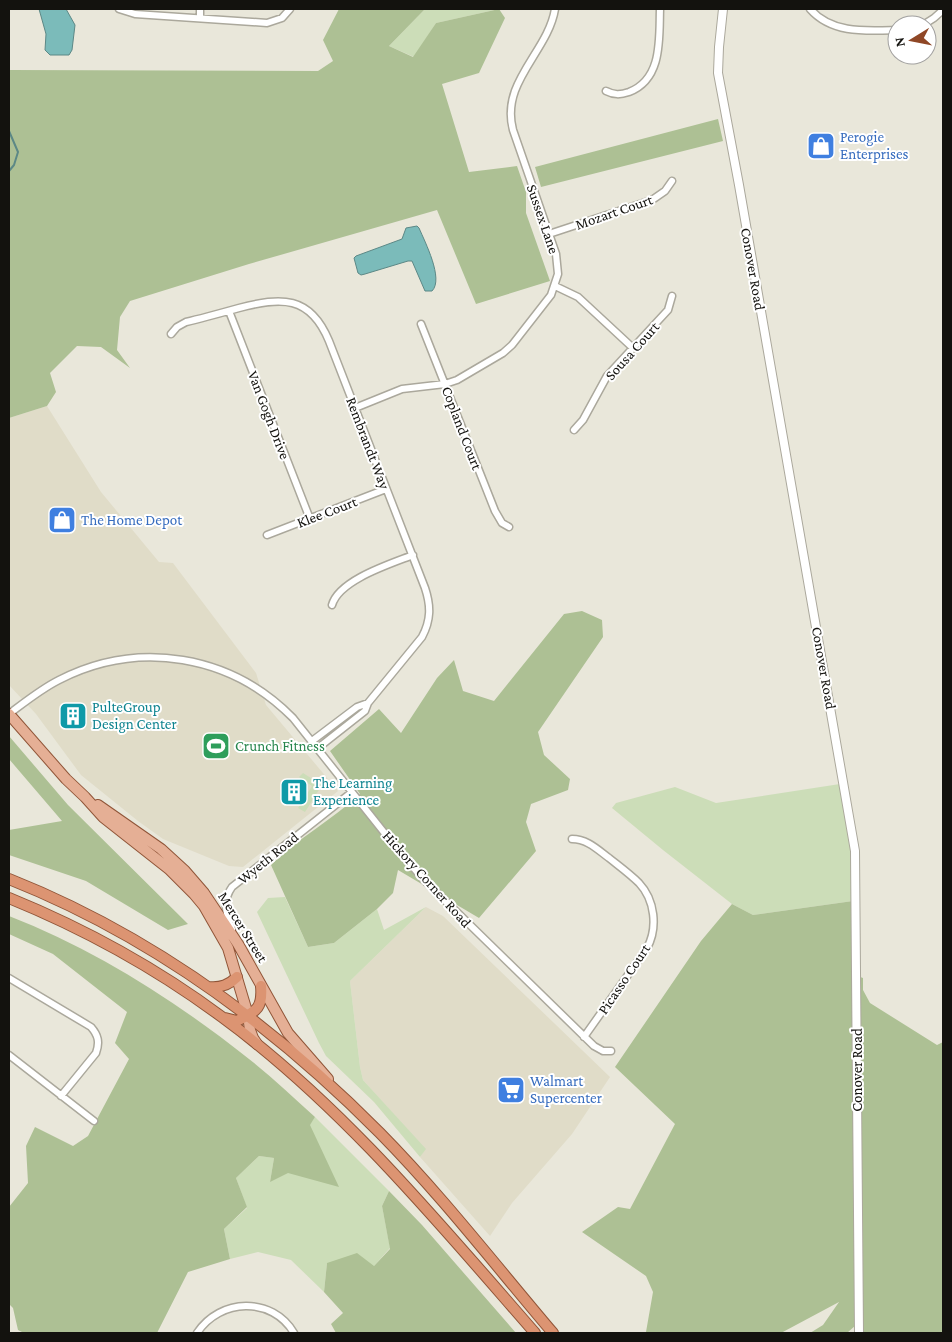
<svg xmlns="http://www.w3.org/2000/svg" width="952" height="1342" font-family="'Crimson Pro',serif">
	<rect width="100%" height="100%" fill="#e9e7da"/>
	<path fill="#e0dcc8" d="M47 406 101 492 159 562 173 563 256 673 266 705 338 791 243 867 229 866 163 839 138 821 81 775 36 714 9 685V418Z
		M426 907 443 916 610 1077 572 1134 512 1203 490 1236 420 1157 425 1149 363 1080 360 1067 350 981Z"/>
	<path fill="#ccddb8" d="M425 9H499L436 23 414 57 389 46Z
		M303 773 322 785 305 812 298 808 312 786 299 777Z
		M840 784 852 858 853 901 753 915 732 904 663 850 612 808 616 803 675 787 716 803Z
		M285 897 308 947 334 943 377 909 384 930 426 907 350 981 360 1067 363 1080 426 1149 420 1157 374 1102 326 1056 319 1043 257 912 268 898Z
		M315 1117 389 1191 382 1206 390 1248 374 1266 327 1263 324 1292 291 1260 258 1252 230 1259 224 1229 247 1208 236 1178 259 1156 274 1158 270 1182Z"/>
	<path fill="#adc094" d="M339 9H425L389 46 413 57 436 23 499 9 505 18 479 73 442 84 469 172 517 166 526 192V213L550 281 476 304 437 210 249 264 130 301 120 317 117 350 130 368 101 347 77 346 50 373 56 392 47 406 9 418V70L318 71 333 61 323 40Z
		M718 119 723 141 541 187 535 167Z
		M582 611 602 620 603 637 538 732 544 755 570 779 568 790 531 804 526 822 536 851 479 918 398 870 393 893 377 909 334 943 308 947 271 865C298 838 332 820 360 794L330 751 379 709 401 733 437 678 454 660 463 691 494 701 564 614Z
		M9 736 68 805 188 924 168 930 86 881 9 855V830L62 821 9 759Z
		M853 901 852 974 863 978V990L870 1003 937 1045 943 1042V1333H857L856 1325 847 1333H810L823 1325 839 1302 781 1333H647L646 1332 653 1292 646 1276 582 1232 618 1207 630 1209 675 1124 615 1067 701 941 732 904 753 915Z
		M9 916C96 950 176 1001 249 1059 272 1077 293 1097 315 1117L310 1125 339 1187 288 1173 270 1182 274 1158 259 1156 236 1178 247 1207 224 1229 230 1259 188 1272 157 1333H24L18 1330 13 1308 9 1304V1207L28 1183 26 1146 35 1127 73 1146 88 1136 129 1059 115 1043 127 1012 53 954 9 934Z
		M389 1191 422 1225 516 1333H336L331 1324 343 1313 324 1292 327 1263 357 1253 374 1266 390 1249 382 1206Z"/>
	<path fill="#7bbbba" stroke="#5c8886" d="M39 9H66L75 25 72 50 69 55H50L45 50 46 34Z
		M417 226 419 228C425 242 444 279 432 291H425L412 261H408L365 274 361 275 358 273 354 258 356 256 402 239 406 228Z"/>
	<g fill="none" stroke-linecap="round" stroke-linejoin="round">
		<path stroke="#5c8886" stroke-width="2" d="M9 131 18 152 14 165 9 171"/>
		<defs>
			<path id="minor" d="M119 9 135 14 267 23 282 18 290 9
				M810 9C832 34 866 31 897 30
				M200 18V9
				M923 25 934 18 943 10
				M606 91C614 95 620 95 629 92 663 79 659 38 660 9
				M549 234 652 200 665 191 672 181
				M555 286 578 297 633 348
				M229 311 310 519
				M421 324 495 511 502 523 509 527
				M171 334 177 327 186 322C203 318 221 313 239 308 281 297 310 295 329 341L425 588C431 606 431 620 422 637L368 703 365 711 318 748
				M355 408 402 389 445 384 457 380 503 353 512 345 551 295 558 274 556 254 513 130C500 82 548 52 555 9
				M574 430 583 420 607 376 668 310 672 296
				M267 535 386 489
				M332 605C339 580 390 564 413 555
				M9 714C25 702 41 689 59 680 139 639 231 655 293 718L398 850 425 881 594 1046 603 1051H611
				M312 741 357 707 368 703
				M572 839C587 839 597 849 609 858 619 866 630 874 639 883 655 900 658 928 647 948L584 1037
				M232 929C226 914 222 901 232 887L352 792
				M9 978 91 1027C98 1035 100 1042 96 1053L61 1096
				M9 1055 94 1121
				M197 1333C220 1298 272 1296 294 1333"/>
			<path id="tertiary" d="M723 9 719 47 718 73 739 185 855 851 859 1333"/>
			<path id="primary" d="M9 714 66 779 85 797 103 817 169 869 194 894 204 906 228 948 248 1015 250 1030 253 1038 257 1044
				M98 805 161 849 185 871 204 893 238 944 288 1033 328 1079"/>
			<path id="trunk" d="M9 879C150 935 273 1025 380 1133 442 1196 496 1266 553 1333
				M9 898C85 929 156 968 222 1017 341 1104 439 1223 535 1333
				M209 987C221 988 229 985 237 977
				M225 1018 237 1021C256 1011 263 1009 261 986"/>
		</defs>
		<use href="#minor" stroke="#aba89c" stroke-width="9"/>
		<use href="#tertiary" stroke="#aba89c" stroke-width="10"/>
		<use href="#primary" stroke="#905538" stroke-width="12"/>
		<use href="#trunk" stroke="#905538" stroke-width="12"/>
		<use href="#minor" stroke="#fff" stroke-width="6"/>
		<use href="#tertiary" stroke="#fff" stroke-width="8"/>
		<use href="#primary" stroke="#e5af95" stroke-width="10"/>
		<use href="#trunk" stroke="#dc9472" stroke-width="10"/>
	</g>
	<defs>
		<symbol id="shop-square" viewBox="-11 -11 22 22"><rect x="-9" y="-9" width="18" height="18" rx="4" fill="#3f7fe0" stroke="#fff"/><path d="M-5-2.5h2.3a2.7 3.5 0 0 1 5.4 0H5L5.5 6h-11ZM-1.5-2.5h3a1.5 2.3 0 0 0-3 0Z" fill="#fff"/></symbol>
		<symbol id="building-square" viewBox="-11 -11 22 22"><rect x="-9" y="-9" width="18" height="18" rx="4" fill="#0f9aa8" stroke="#fff"/><path d="M-4-6H4V6H1V3H-1V6H-4ZM-2.5-4.3h1.7v1.8h-1.7ZM.8-4.3h1.7v1.8H.8ZM-2.5-1h1.7V.8h-1.7ZM.8-1h1.7V.8H.8Z" fill="#fff"/></symbol>
		<symbol id="stadium-square" viewBox="-11 -11 22 22"><rect x="-9" y="-9" width="18" height="18" rx="4" fill="#2e9e5b" stroke="#fff"/><path d="M0-5a6.5 5 0 1 0 0 10a6.5 5 0 1 0 0-10ZM-3.5-1.8h7v3.6h-7Z" fill="#fff"/></symbol>
		<symbol id="supermarket-square" viewBox="-11 -11 22 22"><rect x="-9" y="-9" width="18" height="18" rx="4" fill="#3f7fe0" stroke="#fff"/><path d="M-6-5.5h2.5l.6 2H6L4.5 2H-2.5L-4.4-4H-6ZM-1.5 3.2a1.3 1.3 0 1 0 .1 0ZM3 3.2a1.3 1.3 0 1 0 .1 0Z" fill="#fff"/></symbol>
	</defs>
	<g fill-rule="evenodd">
		<use href="#shop-square" x="805" y="130" width="32" height="32"/>
		<use href="#shop-square" x="46" y="504" width="32" height="32"/>
		<use href="#building-square" x="57" y="700" width="32" height="32"/>
		<use href="#stadium-square" x="200" y="730" width="32" height="32"/>
		<use href="#building-square" x="278" y="776" width="32" height="32"/>
		<use href="#supermarket-square" x="495" y="1074" width="32" height="32"/>
	</g>
	<g text-anchor="middle" dominant-baseline="central" stroke-width="4" stroke-linejoin="round" paint-order="stroke">
		<g font-size="15" fill="#366cbe" stroke="#fff" text-anchor="start">
			<text x="840" y="137">Perogie<tspan x="840" dy="17">Enterprises</tspan></text>
			<text x="81" y="520">The Home Depot</text>
			<text x="530" y="1081">Walmart<tspan x="530" dy="17">Supercenter</tspan></text>
		</g>
		<g font-size="15" fill="#13120e" stroke="#fff">
			<text transform="translate(614 212) rotate(-19)">Mozart Court</text>
			<text transform="translate(543 219) rotate(71)">Sussex Lane</text>
			<text transform="translate(753 269) rotate(80)">Conover Road</text>
			<text transform="translate(632 351) rotate(-48)">Sousa Court</text>
			<text transform="translate(269 415) rotate(69)">Van Gogh Drive</text>
			<text transform="translate(462 428) rotate(69)">Copland Court</text>
			<text transform="translate(368 443) rotate(69)">Rembrandt Way</text>
			<text transform="translate(327 512) rotate(-21)">Klee Court</text>
			<text transform="translate(824 668) rotate(80)">Conover Road</text>
			<text transform="translate(268 858) rotate(-39)">Wyeth Road</text>
			<text transform="translate(427 879) rotate(48)">Hickory Corner Road</text>
			<text transform="translate(243 927) rotate(58)">Mercer Street</text>
			<text transform="translate(624 979) rotate(-56)">Picasso Court</text>
			<text transform="translate(857 1070) rotate(-90)">Conover Road</text>
		</g>
		<g font-size="15" fill="#0d838f" stroke="#fff" text-anchor="start">
			<text x="92" y="707">PulteGroup<tspan x="92" dy="17">Design Center</tspan></text>
			<text x="313" y="783">The Learning<tspan x="313" dy="17">Experience</tspan></text>
		</g>
		<g font-size="15" fill="#27864d" stroke="#fff" text-anchor="start">
			<text x="235" y="746">Crunch Fitness</text>
		</g>
	</g>
	<rect width="952" height="1342" fill="none" stroke="#13120e" stroke-width="20"/>
	<g transform="translate(912 40) rotate(260)"><circle r="24" fill="#ffffff" stroke="#a1a09f"/>
	<path d="M0-4L9 19L0 12L-9 19Z" fill="#8f4726"/>
	<text y="-8" font-size="14" font-weight="bold" text-anchor="middle" fill="#13120e">N</text>
	</g>
</svg>
